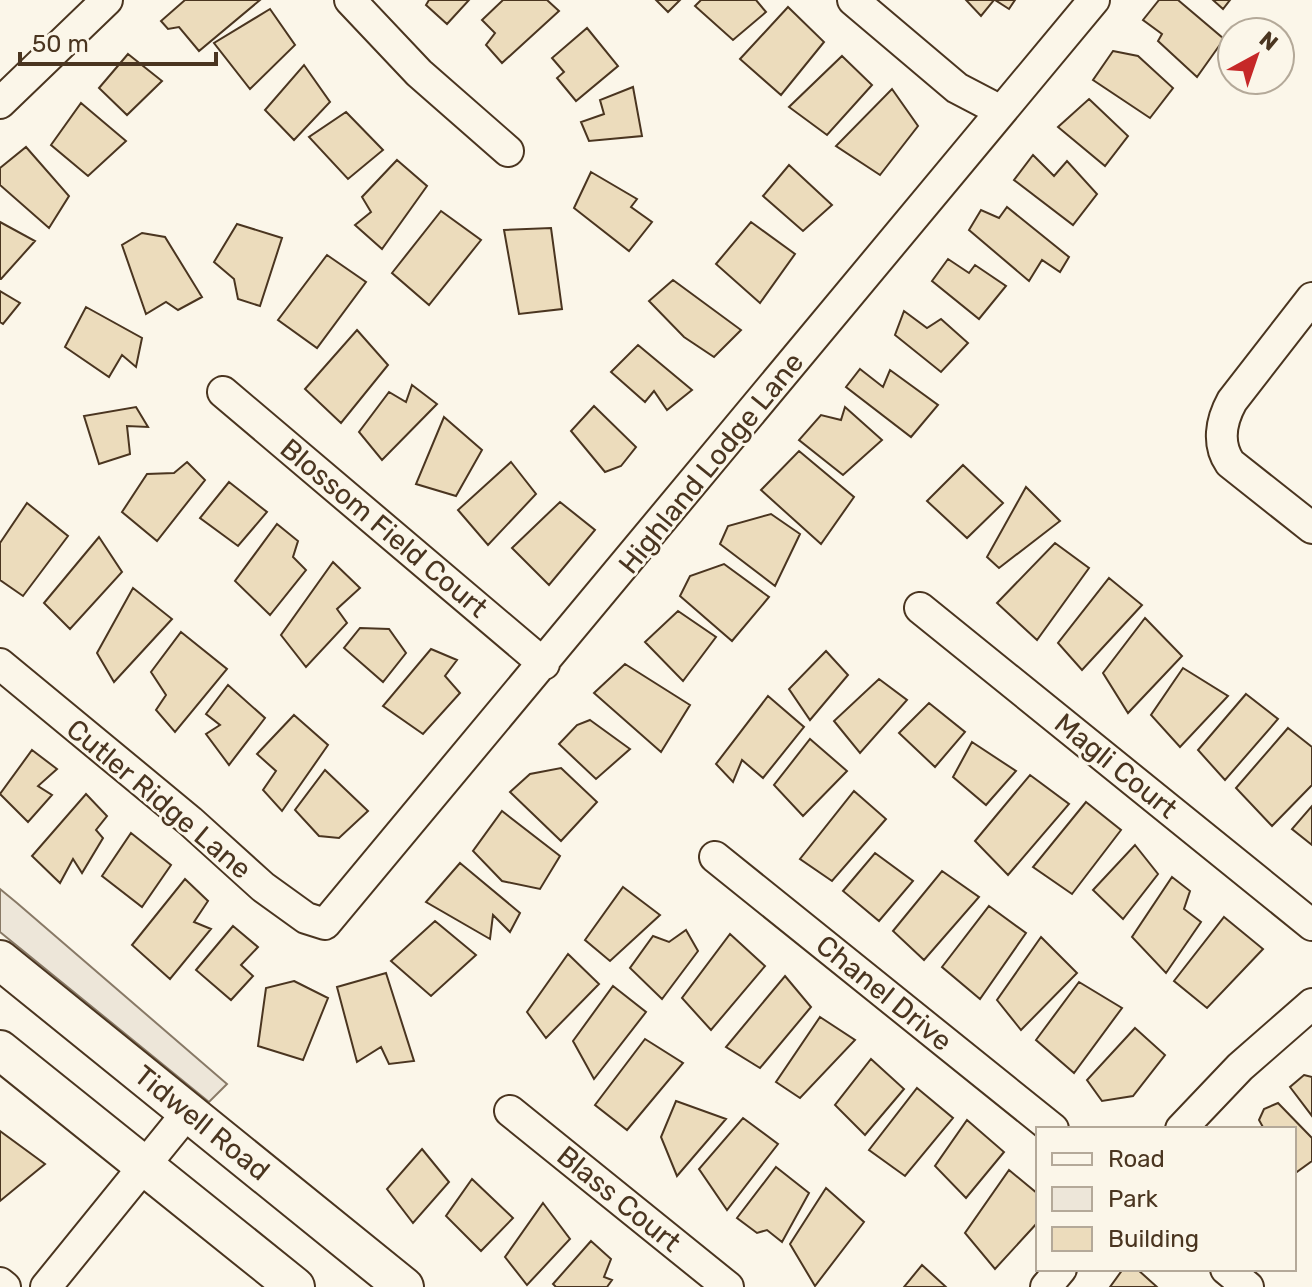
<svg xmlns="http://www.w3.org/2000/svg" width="1312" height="1287" font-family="Rubik,sans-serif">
	<rect width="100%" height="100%" fill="#fbf6e9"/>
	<path fill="#ede6d9" stroke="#887966" stroke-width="2" d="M0 889 17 903 227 1084 209 1102 0 932Z"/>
	<path fill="#ecdcbc" stroke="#4a3520" stroke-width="2" d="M185 0H260L199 51 179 27 168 29 161 21Z
		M429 0H469L447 24 426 5Z
		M503 0H547L559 11 502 63 486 45 495 33 482 20Z
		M656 0H680L668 12Z
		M701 0H756L766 12 733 40 695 6Z
		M966 0H994L981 16Z
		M995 0H1015L1009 9Z
		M1159 0H1178L1224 39 1197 77 1158 41 1162 34 1143 20Z
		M1213 0H1230L1223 9Z
		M788 7 824 42 781 95 740 59Z
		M270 9 295 45 250 89 214 43Z
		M587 28 618 66 576 101 557 78 564 72 552 58Z
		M1113 51 1138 56 1173 88 1150 118 1093 80Z
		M128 54 162 81 127 115 99 88Z
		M842 56 872 85 827 135 789 107Z
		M304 65 330 102 294 140 265 110Z
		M633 87 642 136 589 141 581 122 604 114 600 100Z
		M892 89 918 126 880 175 836 146Z
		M1089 99 1128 136 1105 166 1058 127Z
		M81 103 126 141 88 176 51 145Z
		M346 112 383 150 348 179 309 137Z
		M26 147 69 196 49 228 0 185V168Z
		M1033 155 1054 176 1067 161 1097 194 1073 225 1014 180Z
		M397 160 427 186 382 249 355 225 371 212 362 197Z
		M789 165 832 205 803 231 763 196Z
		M591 172 637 199 631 207 652 222 629 251 574 208Z
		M1007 207 1069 257 1060 272 1042 260 1029 281 969 230 981 210 999 218Z
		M441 211 481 240 429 305 392 273Z
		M0 222 35 241 1 279H0Z
		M751 222 795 254 760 303 716 264Z
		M237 224 282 238 260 306 238 299 234 279 214 262Z
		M551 228 562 309 519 314 504 230Z
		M142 233 165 237 202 297 178 310 166 302 146 314 122 245Z
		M327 255 366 282 317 348 278 320Z
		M948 259 969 273 975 265 1006 286 979 319 932 281Z
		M673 280 741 330 714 357 684 337 649 301Z
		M0 291 20 303 3 324 0 322Z
		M86 307 142 338 136 367 122 355 109 377 65 347Z
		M904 311 927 328 941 319 968 343 941 372 895 335Z
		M357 330 388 365 341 423 305 389Z
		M638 345 692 390 667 410 654 391 645 402 611 372Z
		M860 369 883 387 890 370 938 405 911 437 846 387Z
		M412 385 437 404 382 460 359 432 389 392 406 402Z
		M594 406 636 447 621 466 605 472 571 431Z
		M136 407 148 427 127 426 130 454 99 464 84 416Z
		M845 407 882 440 843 475 799 440 821 415 841 420Z
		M444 417 482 450 456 496 416 484Z
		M799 451 854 497 821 544 761 490Z
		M187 462 205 480 157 541 122 512 147 474 174 473Z
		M511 462 536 494 488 545 458 510Z
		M963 465 1003 503 967 538 927 501Z
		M229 482 267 512 238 546 200 518Z
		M1026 487 1060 521 999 568 987 557Z
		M560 502 595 530 549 585 512 548Z
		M27 503 68 536 23 596 0 580V543Z
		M771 514 800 534 775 586 720 544 728 526Z
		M277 524 298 541 293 557 306 570 270 615 235 581Z
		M99 537 122 572 70 629 44 603Z
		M1055 543 1089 568 1037 640 997 603Z
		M333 562 360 588 337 609 347 623 306 667 281 635Z
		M724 564 769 597 732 641 680 596 690 576Z
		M1109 578 1142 605 1082 670 1058 643Z
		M133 588 172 619 114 682 97 653Z
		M678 611 716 637 683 681 645 642Z
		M1145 618 1182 656 1128 713 1103 673Z
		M360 628 389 629 406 653 383 682 344 648Z
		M181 632 227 669 175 732 156 710 166 695 151 672Z
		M431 649 457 660 445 676 460 693 423 734 383 706Z
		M826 651 848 675 810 720 789 689Z
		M625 664 690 705 661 752 594 693Z
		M1183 668 1228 696 1180 747 1151 715Z
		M879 679 907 700 860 753 834 721Z
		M228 685 265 718 229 765 206 734 220 725 206 714Z
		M1246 694 1278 719 1225 780 1198 750Z
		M768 696 804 727 763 778 742 760 733 782 716 764Z
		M929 703 965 732 935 767 899 733Z
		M294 715 328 745 282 811 263 790 276 771 257 754Z
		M590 720 630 749 596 779 559 744 577 725Z
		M1288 728 1312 747V785L1272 826 1236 788Z
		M810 739 847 771 803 816 774 785Z
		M972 742 1016 771 986 805 953 777Z
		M32 750 57 769 38 786 52 795 28 822 0 794Z
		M561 768 597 802 561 841 510 792 530 774Z
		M325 770 368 811 339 838 319 836 295 810Z
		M1030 775 1069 804 1008 875 975 841Z
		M854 791 886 819 832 881 800 859Z
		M86 794 107 816 96 830 103 838 82 873 73 859 60 883 32 856Z
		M1086 802 1121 830 1072 894 1033 867Z
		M1312 806V845L1292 829Z
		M502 811 560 856 540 889 502 881 473 851Z
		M131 833 171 865 142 907 102 876Z
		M1135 845 1158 874 1123 919 1093 890Z
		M875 853 913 881 879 921 843 891Z
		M460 863 520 913 510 932 493 915 490 939 426 902Z
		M942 871 979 897 924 960 893 931Z
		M1172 877 1190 891 1184 909 1201 922 1166 973 1132 937Z
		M185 879 208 901 194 922 211 929 170 979 132 945Z
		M623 887 660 915 610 961 585 940Z
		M989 906 1026 933 980 999 942 967Z
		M1224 917 1263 949 1207 1008 1174 981Z
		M435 921 476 955 431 996 391 961Z
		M233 926 258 947 241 965 253 976 231 1000 196 970Z
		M686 930 698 951 662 999 630 968 653 936 669 942Z
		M730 934 765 966 711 1030 682 998Z
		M1041 937 1077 973 1021 1030 997 1000Z
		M568 954 599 984 546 1038 527 1012Z
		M386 973 414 1061 389 1064 381 1047 357 1062 337 987Z
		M785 976 811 1007 760 1068 726 1047Z
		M294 981 328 998 303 1060 258 1046 266 988Z
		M1079 982 1122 1008 1074 1073 1036 1040Z
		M613 986 646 1012 594 1079 573 1041Z
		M820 1017 855 1040 800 1098 776 1082Z
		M1135 1028 1165 1055 1133 1096 1102 1101 1087 1080Z
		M645 1039 683 1063 627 1130 595 1105Z
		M871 1059 904 1089 865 1135 835 1105Z
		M1304 1075 1312 1077V1116L1290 1087Z
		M917 1088 953 1118 905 1176 869 1150Z
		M676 1101 726 1119 677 1176 661 1137Z
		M1278 1103 1312 1138V1161L1294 1174V1129H1264L1259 1120 1264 1109Z
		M743 1118 778 1144 727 1210 699 1169Z
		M967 1120 1004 1152 966 1198 935 1166Z
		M0 1131 45 1164 0 1201Z
		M422 1149 449 1182 413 1223 387 1189Z
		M776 1167 809 1193 782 1242 767 1230 757 1233 737 1218Z
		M1009 1170 1038 1194V1222L995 1269 965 1233Z
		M472 1179 513 1218 481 1251 446 1216Z
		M826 1188 864 1222 815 1286 790 1244Z
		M543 1203 570 1239 527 1285 505 1257Z
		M591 1241 611 1259 604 1277 612 1280 607 1287H556L553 1284Z
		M922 1265 946 1287H904Z
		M1123 1269H1137L1157 1287H1110Z"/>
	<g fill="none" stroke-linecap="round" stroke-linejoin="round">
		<defs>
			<path id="minor" d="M350 0 419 73 508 151
				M853 0 957 88 1001 111
				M0 103 107 0
				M1312 298 1232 401C1221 421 1217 444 1230 463L1312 528
				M223 392 544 664
				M920 608 1312 925
				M0 664 190 821 263 887 306 918 325 924 1094 0
				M715 857 1053 1129
				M510 1111 728 1287
				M1181 1129 1240 1067 1312 1004
				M1226 1269 1248 1287
				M0 1283 5 1287
				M46 1287 188 1112
				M1046 1287 1061 1269"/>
			<path id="major" d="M0 960 404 1287
				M0 1050 295 1287"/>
		</defs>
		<use href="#minor" stroke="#4a3520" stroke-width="34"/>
		<use href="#major" stroke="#4a3520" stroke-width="42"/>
		<use href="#minor" stroke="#fbf6e9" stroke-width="30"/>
		<use href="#major" stroke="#fbf6e9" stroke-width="38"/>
	</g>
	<g text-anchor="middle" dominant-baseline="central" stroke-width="6" stroke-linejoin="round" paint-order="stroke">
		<g font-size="28" fill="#4a3520" stroke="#fbf6e9">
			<text transform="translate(711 463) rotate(-51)">Highland Lodge Lane</text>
			<text transform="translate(384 528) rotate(40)">Blossom Field Court</text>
			<text transform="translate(1116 766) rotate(39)">Magli Court</text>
			<text transform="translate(159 799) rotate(40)">Cutler Ridge Lane</text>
			<text transform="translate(884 993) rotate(39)">Chanel Drive</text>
			<text transform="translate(202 1123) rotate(39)">Tidwell Road</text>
			<text transform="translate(619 1199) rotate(39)">Blass Court</text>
		</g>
	</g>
	<rect x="1036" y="1127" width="260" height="144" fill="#fbf6e9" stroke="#b4a999" stroke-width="2"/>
	<rect x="1052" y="1153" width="40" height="12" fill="#fbf6e9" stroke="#b4a999" stroke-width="2"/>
	<text x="1108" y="1167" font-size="24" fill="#4a3520">Road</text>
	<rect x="1052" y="1187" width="40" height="24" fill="#ede6d9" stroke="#b4a999" stroke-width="2"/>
	<text x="1108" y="1207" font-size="24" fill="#4a3520">Park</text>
	<rect x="1052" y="1227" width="40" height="24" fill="#ecdcbc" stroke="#b4a999" stroke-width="2"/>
	<text x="1108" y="1247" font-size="24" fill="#4a3520">Building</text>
	<g transform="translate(1256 56) rotate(40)"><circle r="38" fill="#fbf6e9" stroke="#b4a999" stroke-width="2"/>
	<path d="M0-6L14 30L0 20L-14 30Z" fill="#c62828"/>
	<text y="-12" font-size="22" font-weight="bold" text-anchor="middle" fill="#4a3520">N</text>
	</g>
	<path d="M20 52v12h196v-12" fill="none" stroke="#4a3520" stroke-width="4"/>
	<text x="32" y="52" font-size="24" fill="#4a3520" stroke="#fbf6e9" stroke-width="6" paint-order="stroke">50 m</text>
</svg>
